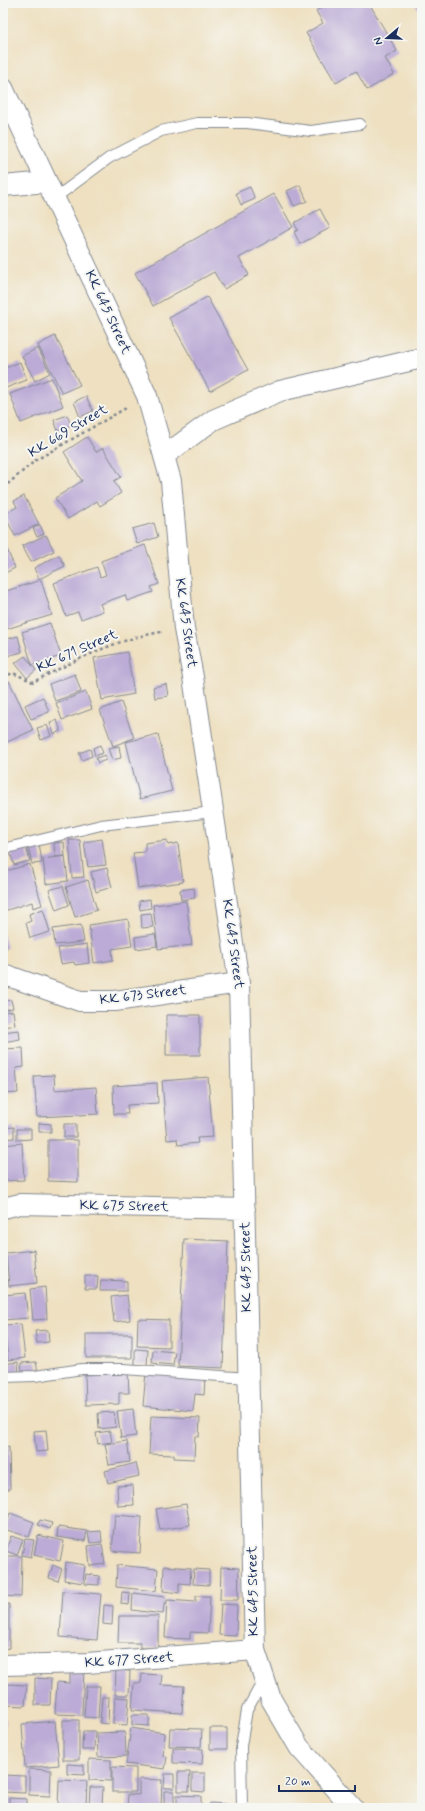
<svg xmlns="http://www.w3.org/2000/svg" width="425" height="1811" font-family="Mynerve,sans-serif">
	<rect width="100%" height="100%" fill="#f6f6f2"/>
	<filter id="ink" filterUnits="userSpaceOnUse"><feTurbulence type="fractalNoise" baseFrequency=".025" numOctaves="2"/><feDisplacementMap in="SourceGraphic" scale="8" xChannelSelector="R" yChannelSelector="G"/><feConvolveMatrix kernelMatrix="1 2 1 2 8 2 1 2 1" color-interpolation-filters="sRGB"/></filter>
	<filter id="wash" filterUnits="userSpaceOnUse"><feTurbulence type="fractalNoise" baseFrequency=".012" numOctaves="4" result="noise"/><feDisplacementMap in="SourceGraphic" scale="16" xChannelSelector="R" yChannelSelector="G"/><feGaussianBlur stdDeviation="0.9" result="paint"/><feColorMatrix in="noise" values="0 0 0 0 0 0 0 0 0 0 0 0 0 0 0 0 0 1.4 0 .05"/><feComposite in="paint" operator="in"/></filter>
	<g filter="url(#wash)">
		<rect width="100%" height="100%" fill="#eee0c0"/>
		<g id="blocks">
			<path fill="#bbabd6" d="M329 3H369L397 51 385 58 394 74 367 90 356 71 336 83 306 33 323 23 316 11Z
				M414 3H422V15Z
				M300 185 307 201 294 206 287 191Z
				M250 187 255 199 241 205 236 193Z
				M274 194 293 227 239 258 249 275 224 289 214 272 153 306 135 273Z
				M320 209 330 228 300 244 294 232 298 230 294 223Z
				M207 297 248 370 210 391 169 318Z
				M55 336 80 385 62 393 38 345Z
				M38 348 50 373 35 381 22 356Z
				M20 362 27 380 3 389V369Z
				M52 378 63 406 21 423 10 394Z
				M86 396 93 411 80 417 74 402Z
				M67 415 71 425 58 431 54 420Z
				M87 437 96 452 103 448 121 477 114 481 121 493 100 506 97 501 68 519 55 498 82 481 64 452Z
				M24 496 39 524 15 536 4 514 17 507 14 501Z
				M154 523 158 537 137 544 132 529Z
				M40 525 44 534 37 537 33 528Z
				M46 535 54 551 31 562 22 546Z
				M3 540 15 568 3 574Z
				M145 545 159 584 151 587 153 592 127 601 125 595 100 604 103 611 81 619 78 612 66 616 54 583 97 567 100 577 106 575 101 561Z
				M59 555 65 566 39 579 34 568Z
				M41 580 52 615 3 630V592Z
				M50 623 61 656 32 665 22 632Z
				M18 636 22 652 3 657V640Z
				M127 652 134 694 102 700 94 658Z
				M25 656 36 670 27 678 15 663Z
				M75 674 81 692 55 701 49 684Z
				M9 681 33 730 5 743 3 738V683Z
				M166 684 168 696 155 698 153 687Z
				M86 692 92 709 62 720 56 703Z
				M43 697 49 712 31 719 25 705Z
				M121 702 134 738 113 746 100 710Z
				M57 720 61 731 54 734 50 723Z
				M47 725 51 736 41 740 37 728Z
				M158 734 172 791 140 799 126 742Z
				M100 745 103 753 95 756 93 748Z
				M119 746 121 758 112 760 108 748Z
				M90 749 92 756 82 760 79 753Z
				M105 755 106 760 98 763 96 758Z
				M102 839 106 865 88 867 84 842Z
				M69 840H80L84 877 72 878Z
				M167 840 168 845 178 843 183 882 138 888 133 853 145 852V843Z
				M64 842 65 856 55 857 54 843Z
				M39 843 42 863 32 864 28 845Z
				M26 847 30 861 14 865 10 852Z
				M65 856 68 881 46 884 43 859Z
				M30 864 42 905 33 908 32 902 4 911 3 872Z
				M107 868 112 887 96 892 91 872Z
				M88 880 97 910 75 917 66 887Z
				M63 886 69 905 56 910 49 890Z
				M194 888 195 898 181 900 180 890Z
				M150 899 151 908 140 910 139 901Z
				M186 901 192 945 158 949 153 905Z
				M43 909 50 932 30 938 26 923 31 921 29 914Z
				M151 913 153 927 142 928 141 914Z
				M128 919 132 946 112 949 113 960 94 963 89 925Z
				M81 925 84 942 55 945 53 929Z
				M3 933 7 948 3 949Z
				M155 934 157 946 136 949 135 937Z
				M87 944 89 963 75 965 74 962 61 964 58 948Z
				M11 1000 13 1008 3 1010V1001Z
				M13 1011 15 1025 3 1027V1012Z
				M166 1015H200V1055H166Z
				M19 1030 20 1039 3 1042V1032Z
				M23 1048 24 1067 16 1068 18 1093 3 1094V1049Z
				M54 1075 55 1090 96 1087 98 1114 37 1117 34 1076Z
				M208 1077 213 1137 197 1138 198 1143 178 1145 177 1139 167 1140 162 1081Z
				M157 1083 158 1103 127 1105 128 1114H114L113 1086Z
				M39 1123 51 1124V1132H39Z
				M64 1124H76V1137H64Z
				M14 1127V1138L3 1139V1128Z
				M17 1129H31V1139L17 1140Z
				M48 1140H78V1182L48 1181Z
				M22 1143 24 1180 3 1181V1145Z
				M184 1239 228 1241 223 1368 178 1366Z
				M34 1250 37 1283 9 1286 6 1253Z
				M85 1276H98L97 1289H85Z
				M101 1280 127 1281V1291H100Z
				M45 1287 47 1319 33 1320 30 1289Z
				M25 1293 28 1318 3 1320V1295Z
				M127 1295 130 1320 114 1322 111 1297Z
				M138 1319 169 1320V1347L137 1346Z
				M21 1324 25 1358 8 1360 4 1325Z
				M48 1330 49 1342 37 1343 35 1331Z
				M86 1334H132V1358H86Z
				M135 1349 148 1350 147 1365H135Z
				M153 1350 175 1352 173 1365 152 1363Z
				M18 1362 19 1373 3 1375V1364Z
				M36 1362 38 1372 22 1373 21 1363Z
				M146 1372 205 1378 204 1395 195 1394 193 1411 143 1406Z
				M128 1373 129 1393H119V1404L86 1405 85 1375Z
				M133 1409 136 1436 121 1438 117 1411Z
				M114 1412 116 1427 99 1429 98 1413Z
				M151 1416 200 1418 199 1437 195 1436 194 1459 174 1458V1455L149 1454Z
				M46 1430 48 1451 36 1452 34 1431Z
				M110 1431 112 1442 98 1444 96 1433Z
				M127 1441 130 1462 109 1465 105 1444Z
				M9 1447 10 1489H3V1448Z
				M136 1463 139 1476 108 1483 105 1471Z
				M133 1485 134 1505 118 1506 117 1486Z
				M186 1504 190 1525 160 1530 156 1509Z
				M10 1513 34 1522 29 1537 4 1529Z
				M115 1515 142 1517 140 1553 112 1551Z
				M40 1520 52 1523 50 1529 38 1525Z
				M58 1527 87 1531 85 1541 57 1537Z
				M101 1531 102 1542 90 1543 88 1532Z
				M38 1535 64 1541 60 1561 34 1555Z
				M11 1536 23 1540 17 1555 6 1551Z
				M25 1539 34 1540 31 1557 22 1555Z
				M102 1544 105 1564 90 1566 88 1546Z
				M3 1556H22L21 1597 3 1596Z
				M66 1562 85 1565 83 1583 64 1580Z
				M53 1565 62 1569 58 1581 49 1578Z
				M117 1565 158 1569 156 1591 116 1587Z
				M164 1566 191 1568 190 1584 179 1583V1593L163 1591Z
				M221 1567 239 1568 238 1600H220Z
				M194 1569 209 1570V1585L193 1584Z
				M86 1574 99 1576V1585L85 1584Z
				M63 1591 101 1594 97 1640 60 1637Z
				M122 1592 130 1593 129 1605 121 1604Z
				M133 1593 165 1597 163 1614 132 1610Z
				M196 1596H210L208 1633 190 1632V1639L165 1638 167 1600 196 1602Z
				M9 1604V1648L3 1649V1605Z
				M221 1604 237 1605 236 1636 219 1635Z
				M104 1605 113 1606 112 1625 103 1624Z
				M119 1616H158V1648H140V1643H118Z
				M70 1669 84 1670 82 1715 55 1714 57 1682 70 1683Z
				M116 1670 130 1671 129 1695H115Z
				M142 1674 162 1675 161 1685 184 1686 182 1713 132 1710 134 1683H141Z
				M35 1678 51 1679 50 1705H35Z
				M7 1684 27 1685 25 1706 6 1705Z
				M86 1686H100L98 1718 84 1717Z
				M102 1697H109L108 1724 100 1723Z
				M115 1697 129 1698 127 1725 113 1724Z
				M132 1715H149V1726L132 1725Z
				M3 1716H5V1729H3Z
				M63 1720H79V1760H63Z
				M55 1721 59 1765 25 1768 22 1724Z
				M131 1728 165 1733 163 1756 167 1757 165 1769 126 1764Z
				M170 1728 202 1729 201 1747 169 1746Z
				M210 1728H227V1749H210Z
				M3 1731H5L4 1745H3Z
				M83 1731H95L94 1750H82Z
				M125 1732 126 1756 98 1757 97 1733Z
				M173 1748 203 1749 202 1764 173 1763Z
				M89 1759 111 1760V1781L89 1780Z
				M67 1764 84 1765V1775L67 1774Z
				M112 1767 136 1768V1792H112Z
				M29 1769 51 1770 50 1796 29 1795Z
				M178 1772H190L189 1791H178Z
				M192 1773H205V1792L192 1791Z
				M165 1774H174V1788H164Z
				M3 1775 25 1776V1793L3 1792Z
				M139 1779 162 1780 161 1808H127L128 1794 139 1795Z
				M59 1780 87 1781 86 1808H58Z
				M90 1787H103L102 1806H89Z
				M164 1791H174V1804H164Z
				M177 1795 201 1796V1808L177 1807Z
				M9 1798 27 1799V1808H9Z
				M210 1803 226 1804V1808H209Z"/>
		</g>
	</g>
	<g filter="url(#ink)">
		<use href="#blocks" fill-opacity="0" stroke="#84888f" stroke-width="1"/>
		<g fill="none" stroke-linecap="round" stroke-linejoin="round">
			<defs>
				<path id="service" d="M55 198 109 158 161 131 197 123H247L311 131 360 124
					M3 849 101 825 213 812
					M3 1377 35 1376 82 1369H124L248 1378
					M242 1808 241 1746 247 1710 264 1679"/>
				<path id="minor" d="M3 88 147 396 171 481 184 629 193 677 239 983 255 1650 271 1699 299 1747 353 1808
					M3 186 47 182
					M164 456 213 420 280 391 422 358
					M3 974 80 1001H115L239 983
					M3 1208 20 1204 245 1209
					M3 1665 87 1663 255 1650"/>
			</defs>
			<use href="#service" stroke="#84888f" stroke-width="12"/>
			<use href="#minor" stroke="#84888f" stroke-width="22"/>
			<path stroke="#84888f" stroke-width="2.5" stroke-dasharray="3 3" stroke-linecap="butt" d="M3 488 36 460 126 408
				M3 677 13 673 33 682C75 661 115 639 162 632"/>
			<use href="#service" stroke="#fff" stroke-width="10"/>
			<use href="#minor" stroke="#fff" stroke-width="20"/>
		</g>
	</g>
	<g text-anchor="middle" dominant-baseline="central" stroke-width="4" stroke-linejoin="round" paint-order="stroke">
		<g font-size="14" fill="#1b2f5e" stroke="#f6f6f2">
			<text transform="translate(108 312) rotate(65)">KK 645 Street</text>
			<text transform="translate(68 431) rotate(-31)">KK 669 Street</text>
			<text transform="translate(186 623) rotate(82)">KK 645 Street</text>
			<text transform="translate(77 651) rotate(-24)">KK 671 Street</text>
			<text transform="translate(233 944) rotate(82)">KK 645 Street</text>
			<text transform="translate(143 995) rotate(-7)">KK 673 Street</text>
			<text transform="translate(124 1206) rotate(1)">KK 675 Street</text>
			<text transform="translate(246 1267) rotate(-91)">KK 645 Street</text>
			<text transform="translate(253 1591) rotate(-91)">KK 645 Street</text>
			<text transform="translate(129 1660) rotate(-4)">KK 677 Street</text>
		</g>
	</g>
	<rect width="425" height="1811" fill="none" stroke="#f6f6f2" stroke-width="16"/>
	<g transform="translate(387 38) rotate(251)" stroke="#f6f6f2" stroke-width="3" paint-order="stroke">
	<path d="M0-3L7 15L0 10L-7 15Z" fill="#1b2f5e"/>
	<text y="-6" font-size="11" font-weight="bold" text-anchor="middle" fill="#1b2f5e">N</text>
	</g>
	<path d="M279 1785v6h76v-6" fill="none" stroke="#1b2f5e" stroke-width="2"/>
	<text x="285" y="1785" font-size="12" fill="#1b2f5e" stroke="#f6f6f2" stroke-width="3" paint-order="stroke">20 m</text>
</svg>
